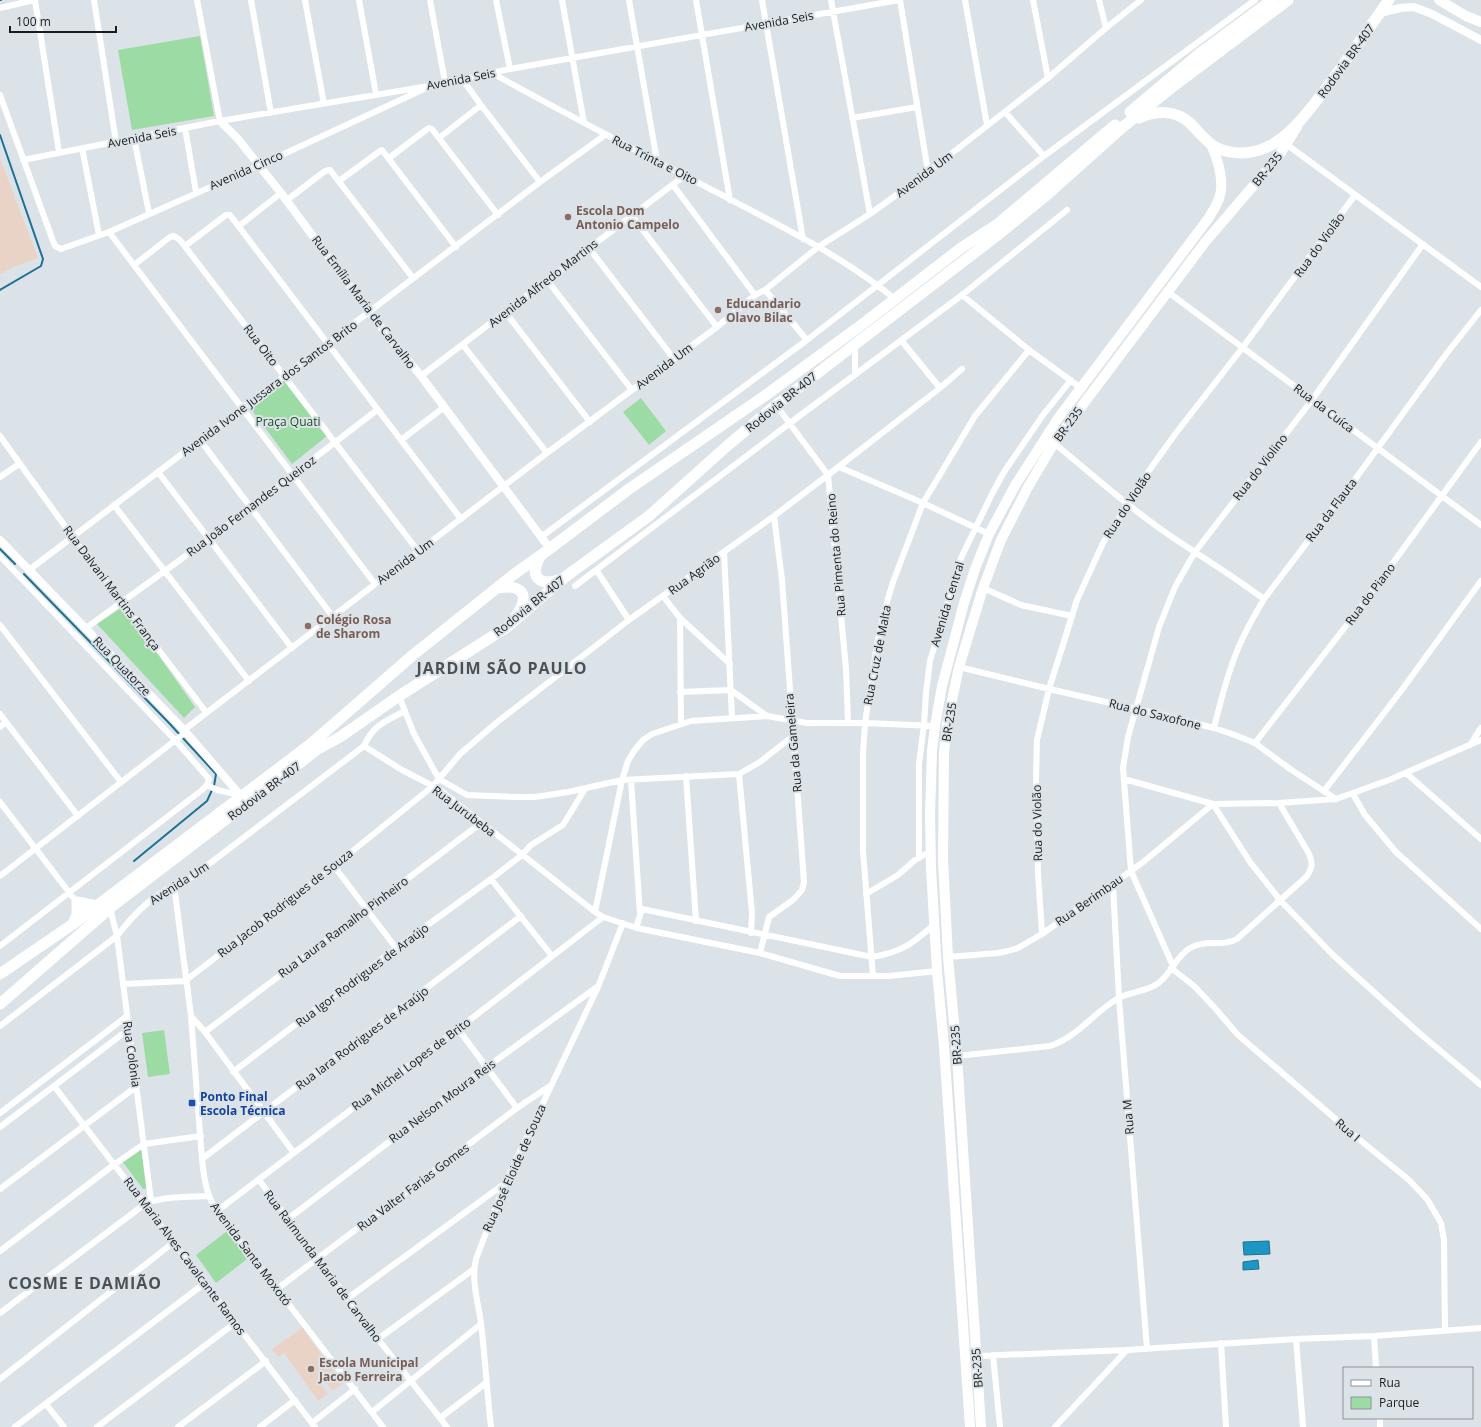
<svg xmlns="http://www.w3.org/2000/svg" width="1481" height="1427" font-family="'Open Sans',sans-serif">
	<rect width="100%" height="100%" fill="#dce3e8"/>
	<path fill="#e9d3c6" d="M0 158 38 258 16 266 0 274Z
		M305 1326 309 1332 307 1334 342 1384 332 1391 321 1375 317 1378 328 1394 318 1401 284 1353 278 1357 272 1349Z"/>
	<path fill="#9ddba4" d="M200 36 214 116 132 130 118 50Z
		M283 378 327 436 292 464 248 405Z
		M641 398 666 431 649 445 623 412Z
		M124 606 195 707 184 718 97 624Z
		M164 1030 170 1074 148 1077 142 1033Z
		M144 1145 150 1188 143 1189 122 1161Z
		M231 1228 251 1256 216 1283 196 1255Z"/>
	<path fill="#1e96c3" stroke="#1d7192" d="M1269 1241 1270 1254 1244 1255 1243 1242Z
		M1258 1260 1259 1269 1243 1270V1262Z"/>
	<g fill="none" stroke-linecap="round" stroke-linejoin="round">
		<path stroke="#1d7192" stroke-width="2" d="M0 0H1
			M0 135 43 259 41 266 0 290
			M0 549 15 564
			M24 574 169 723 216 774 214 786
			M134 861 207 801 212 790"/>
		<path stroke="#fff" stroke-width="6" d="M35 0 59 152
			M94 0 116 142
			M197 0 220 121
			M251 0 271 113
			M305 0 324 104
			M359 0 376 94
			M430 0 445 82
			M496 0 510 69
			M562 0 584 123
			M629 0 657 161
			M696 0 730 200
			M762 0 803 239
			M831 0 870 214
			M900 0 928 172
			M965 0 987 125
			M1033 0 1048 78
			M1099 0 1106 28
			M0 8 34 0
			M492 73C566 114 641 153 716 192 777 224 841 255 895 299
			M462 79 481 105 540 182
			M0 95 53 241 55 246 61 249 109 232 260 165 424 89
			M1005 112 1044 156
			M852 118 917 107
			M185 128 196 192
			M134 138 149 213
			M439 138 481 105
			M1286 144 1481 287
			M82 148 99 235
			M389 158 426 130 429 128 432 129 498 215
			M23 160 220 121 429 86 510 69 899 0
			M339 181 380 151 382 150 456 247
			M673 185 755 295
			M287 200 325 171 330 170 413 278
			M632 216 717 327
			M239 226 281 193
			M109 232 375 584
			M185 246 226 215H230L461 519
			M589 248 674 359
			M134 265 170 237 174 236 180 240 418 551
			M547 280 632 390
			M765 290 807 340
			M1168 292 1481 525
			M962 295 1029 350 1081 388
			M506 313 590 422
			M901 340 940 388
			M463 345 547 453
			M855 374V344
			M421 376 684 176
			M776 405 828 475 846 669 848 722
			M0 436 72 536 206 712
			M200 440 333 617
			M401 440 443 408
			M1054 443C1095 477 1134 512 1178 541 1207 560 1236 578 1264 599
			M839 467 923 503 989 534
			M158 472 292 648
			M0 477 19 464
			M114 505 249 681
			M541 537 807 340 1044 156 1255 0
			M724 552 732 718
			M0 556 175 740 209 779 207 785 202 790 0 946
			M29 570 540 182 605 135
			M597 571 629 620
			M575 586 790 423 962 295 1067 210
			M983 588 1021 605 1072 616
			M663 596 680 618 730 664
			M680 618 681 724
			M0 625 121 782
			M86 628 209 539 377 410
			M959 667 1049 689 1163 715 1214 728 1232 734 1255 743 1290 769 1336 799
			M731 690 767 716
			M680 692 731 690
			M399 696 414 734 439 779 467 795 515 797H535L568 792 622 780 739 774 760 762 793 736
			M405 711C386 721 373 725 364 746L402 770 433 786 444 793 595 912 603 917 637 928 760 953 840 976H889L937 971
			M0 714 78 816
			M0 727 6 722
			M1214 728C1220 703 1227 676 1237 651 1244 633 1254 616 1264 599L1356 478 1447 353 1481 310
			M184 730 547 453 717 327 755 295 765 290 818 247 870 214 928 172 1048 78 1106 28 1141 0
			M1255 743 1363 604 1481 442
			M1470 745 1481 728
			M1406 773 1481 839
			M739 774 752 913 751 933
			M686 776 696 921
			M1124 779 1213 804 1279 803 1336 799 1389 780 1481 740
			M631 780 640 914
			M207 785 217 790 240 795
			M1324 791 1401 691 1481 581
			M1353 794 1365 815 1396 852 1481 929
			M0 802 78 904
			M919 858V764L924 725 926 693 930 661 961 558 992 494 1004 472 1043 415 1071 380
			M334 866 396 948
			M0 876 186 732
			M491 879 552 956
			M174 885 191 1016 202 1159C204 1178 206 1195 217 1211L383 1427
			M1113 885 1119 998 1147 1349
			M866 894 898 875 915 860 931 851
			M110 908 117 936 151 1201
			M595 912 622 780 628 761 634 751 643 740 652 734 691 721 767 716 807 723H865L935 726
			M636 928 642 909 872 957C902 952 912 944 935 924
			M1042 934 1038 873 1036 778 1037 740 1049 689 1077 600 1103 543 1143 479 1176 433 1243 347 1355 195
			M760 953 769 917 793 900 802 890 804 882 782 580 774 516
			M948 957 998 953 1008 951 1018 948 1042 934 1142 863 1213 804 1250 862 1280 900 1333 955 1418 1032 1481 1085
			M1173 966 1131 871 1123 768 1128 737 1159 627 1175 587 1195 552 1312 400 1423 244
			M1171 968 1194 986 1214 1007 1238 1035 1360 1140 1409 1180 1427 1199 1441 1223 1444 1240 1445 1330
			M873 976 863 851V754L865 723 877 644 884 612 893 582 923 503 975 416 1029 350
			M123 984 185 981 334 866 433 786 460 754 496 723 629 620 774 516 828 475 940 388 962 369
			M191 1016 205 1032 294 1153
			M0 1026 117 936C134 914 156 890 184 883L364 746
			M458 1029 517 1108
			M205 1032 481 823
			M957 1056 1050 1046C1079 1036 1093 1013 1117 999 1129 992 1145 992 1157 984 1171 975 1175 957 1190 948 1205 939 1223 947 1237 939L1306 877C1313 868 1313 862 1308 852L1279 803
			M233 1072 396 948 491 879 522 855 531 845 563 825 585 789
			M54 1086 315 1427
			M0 1113 127 1016
			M0 1127 129 1029
			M202 1159 521 916
			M259 1180 378 1339 447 1427
			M0 1189 137 1086
			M217 1211 458 1029 603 917
			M288 1219 487 1067 597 987
			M0 1251 115 1164 144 1144 201 1136
			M277 1289 517 1108 550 1086
			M348 1298 504 1184
			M0 1313 145 1204C162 1196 189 1197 208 1196
			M1374 1336 1376 1368
			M378 1339 474 1269
			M1296 1339 1303 1427
			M1221 1343 1226 1427
			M993 1355 1000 1427
			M976 1356 1127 1350 1296 1339 1374 1336 1481 1328
			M0 1379 174 1242
			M46 1404 64 1427
			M372 1412 481 1324
			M440 1418 486 1383
			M1380 1418V1427
			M312 1423 355 1389
			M15 1427 205 1283
			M97 1427 235 1323
			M178 1427 266 1361
			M260 1427 295 1400
			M491 1427C487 1392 485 1357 481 1323 478 1302 471 1280 476 1259L505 1183 598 987 623 923
			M1055 1427 1127 1350"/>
		<path stroke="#fff" stroke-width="8" d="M1380 13 1400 8 1414 7 1432 14 1481 40
			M220 121 238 139 281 193 369 312 421 376 545 542
			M0 540 184 730 241 796"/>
		<path stroke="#fff" stroke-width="10" d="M1439 0 1466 16 1481 22
			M970 1427 944 1046 937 971 931 868 930 815 932 751 935 726 942 686 964 603 975 569 989 534 1016 484 1059 417 1208 219C1212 213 1216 206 1219 199 1225 182 1218 160 1211 144
			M981 1427 957 1056 948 957 943 859 944 752 947 724 959 667 983 588 1001 540 1028 487 1054 443 1206 241 1278 157 1297 127"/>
		<path stroke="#fff" stroke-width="11" d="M1130 112 1199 54 1272 0
			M1139 118C1156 110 1176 110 1190 123 1197 130 1204 139 1212 145 1227 155 1249 155 1265 148 1291 137 1310 109 1327 87 1348 59 1368 29 1389 0
			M541 555C528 576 539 588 561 579
			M497 588C522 584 531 594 516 616
			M73 924 77 915V902L97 906
			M0 974 73 924 312 743 413 655 513 575 548 550 629 489 766 395 860 326 961 248 999 223 1115 125
			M0 1004 110 908 318 749 340 737 399 696 507 627 565 577 649 516 727 446 776 405 999 234 1048 194 1124 126 1175 85 1288 0"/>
	</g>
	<g fill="#8d6e63" stroke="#dce3e8" stroke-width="1.5">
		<circle cx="568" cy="217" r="4"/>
		<circle cx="718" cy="310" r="4"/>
		<circle cx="308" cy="626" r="4"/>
		<circle cx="311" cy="1369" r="4"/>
	</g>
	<rect fill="#1a4fb4" stroke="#dce3e8" stroke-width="1.5" x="188" y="1099" width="8" height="8" rx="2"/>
	<g text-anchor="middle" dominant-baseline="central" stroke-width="4" stroke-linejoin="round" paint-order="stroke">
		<g font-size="12" fill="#1a1c1e" stroke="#dce3e8">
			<text transform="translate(779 21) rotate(-10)">Avenida Seis</text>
			<text transform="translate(1346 61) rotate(-54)">Rodovia BR-407</text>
			<text transform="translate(461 79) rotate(-11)">Avenida Seis</text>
			<text transform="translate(142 137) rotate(-11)">Avenida Seis</text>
			<text transform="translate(655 160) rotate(27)">Rua Trinta e Oito</text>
			<text transform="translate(1267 169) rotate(-51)">BR-235</text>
			<text transform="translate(246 170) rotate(-24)">Avenida Cinco</text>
			<text transform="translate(924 174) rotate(-37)">Avenida Um</text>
			<text transform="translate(1319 245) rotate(-54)">Rua do Violão</text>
			<text transform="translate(543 283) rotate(-38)">Avenida Alfredo Martins</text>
			<text transform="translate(364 302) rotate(53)">Rua Emília Maria de Carvalho</text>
			<text transform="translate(261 345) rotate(53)">Rua Oito</text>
			<text transform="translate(664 366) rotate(-37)">Avenida Um</text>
			<text transform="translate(269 388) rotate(-37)">Avenida Ivone Jussara dos Santos Brito</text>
			<text transform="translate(781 402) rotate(-39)">Rodovia BR-407</text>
			<text transform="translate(1324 408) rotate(37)">Rua da Cuíca</text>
			<text transform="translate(1068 424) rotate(-54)">BR-235</text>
			<text transform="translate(1260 467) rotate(-52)">Rua do Violino</text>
			<text transform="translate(1127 505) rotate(-57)">Rua do Violão</text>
			<text transform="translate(251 506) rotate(-37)">Rua João Fernandes Queiroz</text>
			<text transform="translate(1331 510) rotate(-53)">Rua da Flauta</text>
			<text transform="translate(836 555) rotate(-95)">Rua Pimenta do Reino</text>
			<text transform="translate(405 561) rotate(-37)">Avenida Um</text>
			<text transform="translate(694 574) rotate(-36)">Rua Agrião</text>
			<text transform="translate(112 588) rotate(53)">Rua Dalvani Martins França</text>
			<text transform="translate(1370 594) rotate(-53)">Rua do Piano</text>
			<text transform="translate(947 604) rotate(-73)">Avenida Central</text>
			<text transform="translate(529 606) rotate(-39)">Rodovia BR-407</text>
			<text transform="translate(877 655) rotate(-79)">Rua Cruz de Malta</text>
			<text transform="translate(122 666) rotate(46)">Rua Quatorze</text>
			<text transform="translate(1155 714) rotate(14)">Rua do Saxofone</text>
			<text transform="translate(949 722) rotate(-81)">BR-235</text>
			<text transform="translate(793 743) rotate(-95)">Rua da Gameleira</text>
			<text transform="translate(264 791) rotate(-37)">Rodovia BR-407</text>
			<text transform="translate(464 811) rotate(37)">Rua Jurubeba</text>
			<text transform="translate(1037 823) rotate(-91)">Rua do Violão</text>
			<text transform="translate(179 883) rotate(-33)">Avenida Um</text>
			<text transform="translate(1089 900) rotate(-35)">Rua Berimbau</text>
			<text transform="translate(285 903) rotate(-38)">Rua Jacob Rodrigues de Souza</text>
			<text transform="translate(343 927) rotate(-37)">Rua Laura Ramalho Pinheiro</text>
			<text transform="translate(362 975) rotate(-37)">Rua Igor Rodrigues de Araújo</text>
			<text transform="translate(362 1038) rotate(-37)">Rua Iara Rodrigues de Araújo</text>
			<text transform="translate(956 1045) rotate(-94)">BR-235</text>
			<text transform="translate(132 1054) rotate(82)">Rua Colônia</text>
			<text transform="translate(411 1064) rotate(-37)">Rua Michel Lopes de Brito</text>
			<text transform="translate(442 1101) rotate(-37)">Rua Nelson Moura Reis</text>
			<text transform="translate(1128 1117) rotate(-95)">Rua M</text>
			<text transform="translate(1348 1130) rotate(41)">Rua I</text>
			<text transform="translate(514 1168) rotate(-66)">Rua José Eloide de Souza</text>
			<text transform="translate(413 1187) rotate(-37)">Rua Valter Farias Gomes</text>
			<text transform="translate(251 1254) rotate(53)">Avenida Santa Moxotó</text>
			<text transform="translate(185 1256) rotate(53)">Rua Maria Alves Cavalcante Ramos</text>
			<text transform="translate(323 1266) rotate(53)">Rua Raimunda Maria de Carvalho</text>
			<text transform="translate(977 1368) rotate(-94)">BR-235</text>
		</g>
		<g font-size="12" font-weight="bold" fill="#785e54" stroke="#dce3e8" text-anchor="start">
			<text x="576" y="210">Escola Dom<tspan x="576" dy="14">Antonio Campelo</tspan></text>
			<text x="726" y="303">Educandario<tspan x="726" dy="14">Olavo Bilac</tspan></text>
			<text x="316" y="619">Colégio Rosa<tspan x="316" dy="14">de Sharom</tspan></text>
			<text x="319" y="1362">Escola Municipal<tspan x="319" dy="14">Jacob Ferreira</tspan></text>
		</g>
		<g font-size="12" fill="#194e24" stroke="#dce3e8">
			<text x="288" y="421">Praça Quati</text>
		</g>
		<g font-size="12" font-weight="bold" fill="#164399" stroke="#dce3e8" text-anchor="start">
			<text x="200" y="1096">Ponto Final<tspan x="200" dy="14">Escola Técnica</tspan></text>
		</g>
		<g font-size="16" font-weight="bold" letter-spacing="1" fill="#4c5156" stroke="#dce3e8">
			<text x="502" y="668">JARDIM SÃO PAULO</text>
			<text x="85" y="1283">COSME E DAMIÃO</text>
		</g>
	</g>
	<rect x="1343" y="1367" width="130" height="52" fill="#dce3e8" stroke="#8e9397"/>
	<rect x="1351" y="1380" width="20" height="6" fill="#ffffff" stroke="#8e9397"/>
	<text x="1379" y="1387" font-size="12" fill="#1a1c1e">Rua</text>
	<rect x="1351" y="1397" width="20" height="12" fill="#9ddba4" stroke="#8e9397"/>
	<text x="1379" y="1407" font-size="12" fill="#1a1c1e">Parque</text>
	<path d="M10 26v6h106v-6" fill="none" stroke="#1a1c1e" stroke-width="2"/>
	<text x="16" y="26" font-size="12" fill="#1a1c1e" stroke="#dce3e8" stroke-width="3" paint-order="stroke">100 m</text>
</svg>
